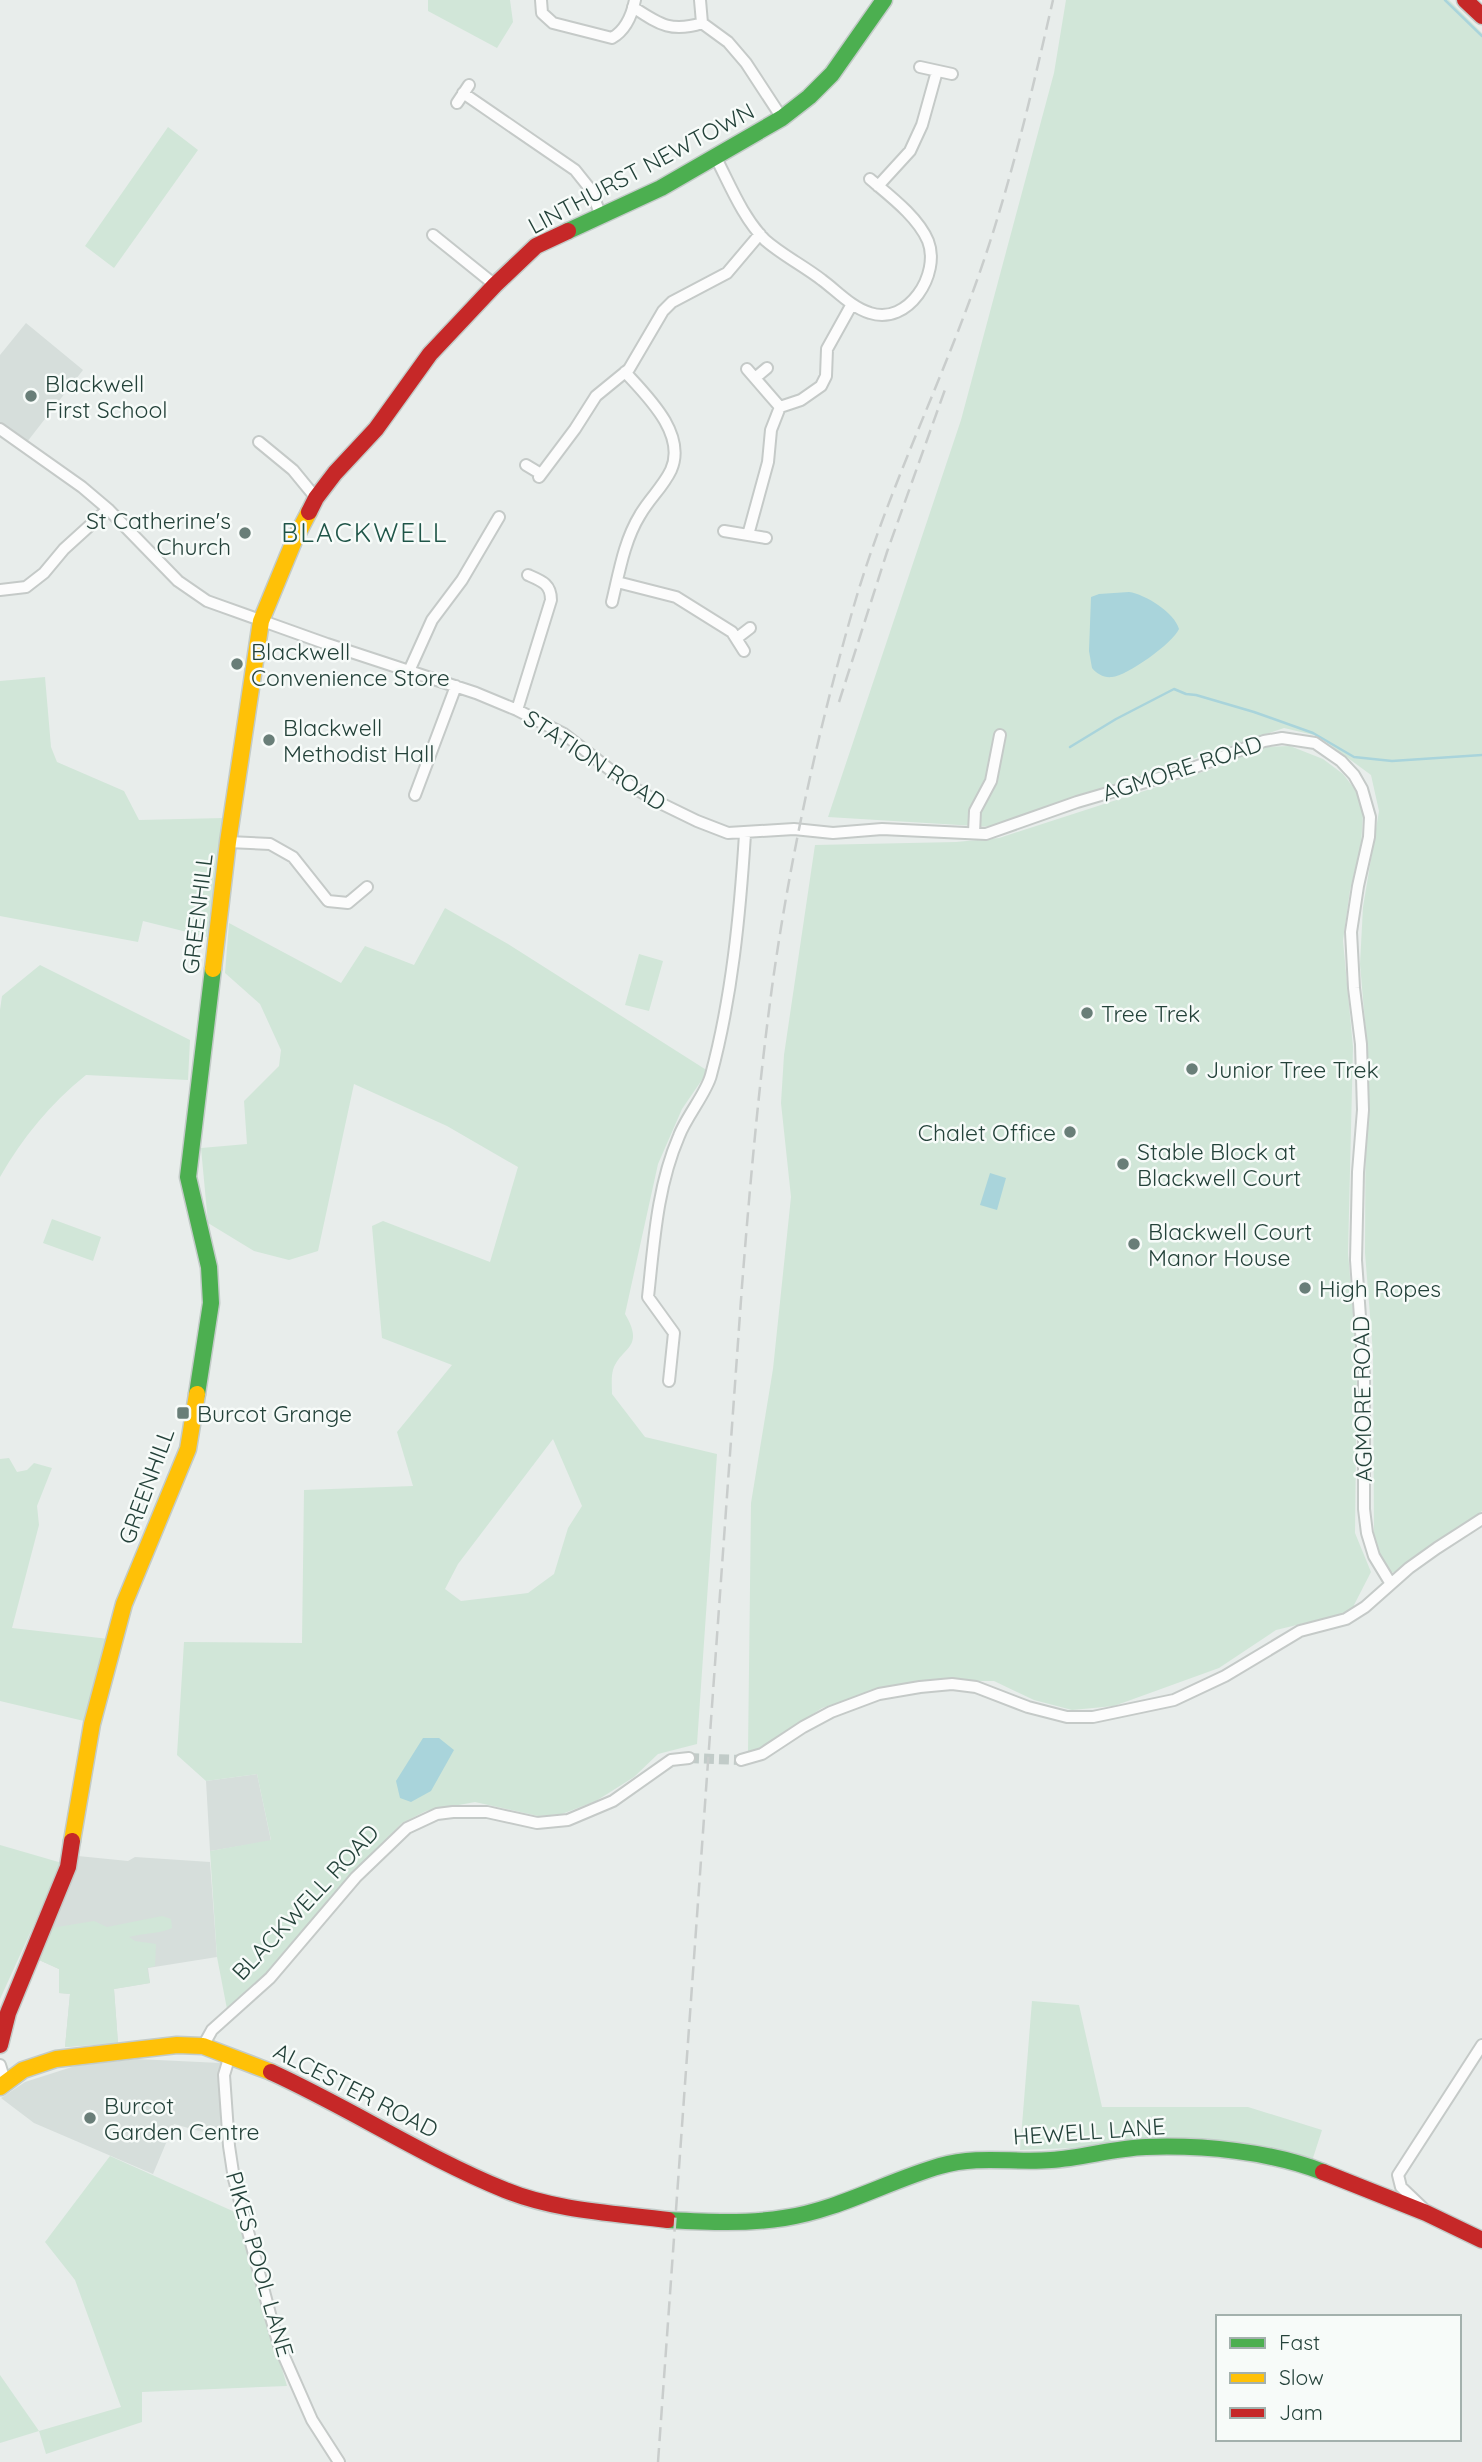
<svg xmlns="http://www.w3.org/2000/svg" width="1482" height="2462" font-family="Quicksand,sans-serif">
	<rect width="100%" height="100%" fill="#e8edeb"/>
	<path fill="#d6dedb" d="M26 323 83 370 27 442 0 422V355Z
		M257 1774 271 1841 210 1851 206 1781Z
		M78 1856 128 1861 135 1857 210 1862 217 1957 148 1968 150 1983 114 1989 118 2043 65 2047 70 1994 59 1993V1969L39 1960Z
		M137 2059 220 2063 224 2138 174 2124 153 2174 34 2123 1 2098 25 2082 75 2066Z"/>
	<path fill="#d1e6d8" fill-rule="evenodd" d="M428 0H510L513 22 497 48 428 11Z
		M1066 0H1449L1482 33V1511L1397 1571 1388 1574 1376 1555 1374 1535 1373 1353 1365 1253 1366 1034 1360 964 1363 907 1379 811 1371 775 1318 736 1284 728 992 827 828 817 961 420 1054 73Z
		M168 127 198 150 114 268 85 246Z
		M45 677 51 747 57 762 124 791 139 820 224 818 207 937 143 921 138 942 0 916V681Z
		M1290 746 1323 759 1343 774 1357 792 1363 814 1361 846 1350 890 1343 941 1353 1047 1348 1253 1357 1358 1355 1533 1371 1572 1354 1605 1355 1611 1276 1630 1219 1668 1114 1706 1072 1710 1034 1700 994 1681H937L883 1688 822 1708 763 1747 748 1752 751 1503 773 1369 791 1197 781 1103 784 1055 815 845 956 842 999 838 1209 770 1264 747Z
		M445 908 508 944 708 1071 682 1109 658 1164 625 1314C646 1349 620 1347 613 1370 611 1377 612 1387 612 1394L645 1437 717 1454 697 1744 658 1754 634 1777 596 1801 562 1814 538 1816 475 1802 426 1811 402 1823 347 1879 268 1975 227 2009 217 1957 210 1851 271 1840 257 1774 206 1781 177 1755 184 1642 302 1643 304 1490 413 1486 397 1432 452 1365 382 1338 372 1226 383 1221 490 1262 518 1167 447 1126 354 1084 318 1251 289 1260 254 1251 208 1223 201 1148 247 1144 244 1101 279 1066 281 1050 260 1004 225 973 229 923 341 983 365 946 414 965ZM553 1439 582 1506 568 1528 554 1574 528 1593 461 1601 445 1589 458 1564Z
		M639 954 663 961 649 1011 625 1005Z
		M40 965 190 1040 188 1080 86 1075C50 1104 23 1137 0 1177V1010L2 996Z
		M52 1219 101 1237 93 1261 43 1243Z
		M9 1458 17 1472 27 1470 34 1463 52 1468 37 1506 39 1525 12 1628 109 1639 84 1721 0 1701V1459Z
		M0 1845 62 1863 0 1999Z
		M162 1916 171 1919 172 1928C159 1934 143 1933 129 1937L135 1941 156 1944 155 1966 147 1968 150 1983 114 1989 118 2043 65 2047 70 1994 59 1993V1969L39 1960 51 1928 94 1921 107 1927Z
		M1032 2001 1079 2005 1102 2107H1248L1322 2130 1313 2158 1229 2144 1157 2139 1095 2147 1020 2150Z
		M110 2156 237 2213 287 2386 142 2392V2422L46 2454 39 2431 0 2443V2375L39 2431 121 2407 75 2280 45 2242Z"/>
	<path fill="#a9d4db" d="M1129 592C1145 594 1175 613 1179 629 1173 643 1127 676 1112 677 1104 678 1097 674 1092 668L1089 651 1091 597 1099 594Z
		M990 1173 1006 1178 997 1210 980 1205Z
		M423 1738H439L454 1750 431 1791 411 1802 400 1798 396 1781Z"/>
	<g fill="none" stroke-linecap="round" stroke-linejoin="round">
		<path stroke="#a9d4db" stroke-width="2.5" d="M1445 0 1482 36
			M1070 747 1116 719 1174 689 1186 694 1196 695 1254 712 1313 733 1354 757 1392 761 1482 755"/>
		<path stroke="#c1cbc8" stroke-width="10" stroke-dasharray="10 5" stroke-linecap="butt" d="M689 1758 741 1760"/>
		<defs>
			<path id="street" d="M541 0 542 13 553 23 612 38C626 30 632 15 635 0
				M700 0 702 23 728 42 746 63 782 118
				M633 7C659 24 671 33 702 23
				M920 67 952 74
				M463 93 575 170 591 190 601 216
				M457 103 469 85
				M716 158C730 185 743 218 765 240 782 255 804 266 822 280 837 291 851 307 870 313 908 326 941 274 928 241 918 217 890 196 870 179
				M878 186 910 151 922 125 937 71
				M433 235 495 285
				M747 369 780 407
				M755 378 767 368
				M0 429 82 487 108 509 178 581 207 601 327 644 476 693 517 710 564 734 631 786 658 802 697 821 728 833 794 829 833 833 882 829 986 834 1077 802 1190 769 1264 741 1282 738 1315 743 1341 761 1354 775 1362 789 1370 817 1369 837 1358 886 1351 932 1354 988 1361 1044 1363 1110 1358 1172 1356 1260 1364 1374V1509L1367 1533 1374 1556 1391 1584
				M259 442 293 470 316 498
				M526 465 541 474
				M539 477 575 429 596 396 629 369 663 311 672 302 727 273 760 234
				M724 531 766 538
				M748 535 768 462 771 430 780 407 801 400 821 386 826 376 827 349 852 304
				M617 582 676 597 732 632 744 651
				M0 590 26 587 44 573 64 549 108 509
				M612 602C619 573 624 541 640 515 649 499 663 487 671 470 687 434 647 396 625 372
				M737 638 750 628
				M409 671 432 620 462 580 499 517
				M517 710 551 600C551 584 542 581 528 575
				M415 795 456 686
				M974 833 975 811 991 781 1000 735
				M228 842 270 844 293 857 328 901 348 903 367 887
				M669 1381 674 1333 648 1297C654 1242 657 1187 679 1136 686 1117 707 1092 711 1075 732 997 740 914 745 834
				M741 1760 762 1754 803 1727 831 1712 879 1694 920 1687 952 1684 976 1687 1028 1707 1067 1717H1093L1174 1700 1225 1676 1300 1631 1346 1619 1365 1607 1409 1568 1437 1548 1482 1519
				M203 2046 212 2030 270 1978 356 1877 407 1828 437 1814 453 1812H487L537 1823 568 1820 613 1801 671 1760 689 1758
				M230 2055 224 2075 229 2146 234 2179 270 2314 279 2345 312 2420 339 2462
				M0 2065 5 2081
				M1423 2208 1401 2187 1398 2175 1482 2045"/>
			<path id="fast" d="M568 231 661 188 782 118 809 97 832 74 884 0
				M197 1394 211 1303 209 1267 188 1177 213 969
				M668 2220C706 2222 746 2224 784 2218 838 2210 888 2181 940 2166 980 2155 1012 2163 1051 2160 1083 2158 1114 2148 1146 2147 1202 2145 1270 2151 1323 2172"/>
			<path id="slow" d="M213 969 228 842 261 621 294 541 309 512
				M72 1841 92 1724 124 1604 188 1449 197 1394
				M0 2087 23 2070 56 2059 177 2045 203 2046 271 2072"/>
			<path id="jam" d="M1465 0 1482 16
				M309 512 316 498 335 473 376 429 430 354 495 285 536 246 568 231
				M0 2045 8 2013 68 1867 72 1841
				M271 2072C350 2108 424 2157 505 2190 556 2211 614 2213 668 2220
				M1323 2172 1426 2213 1482 2240"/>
		</defs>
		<use href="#street" stroke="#c5cac8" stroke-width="14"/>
		<use href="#fast" stroke="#c3cbc8" stroke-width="19"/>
		<use href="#slow" stroke="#c3cbc8" stroke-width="19"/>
		<use href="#jam" stroke="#c3cbc8" stroke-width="19"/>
		<use href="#street" stroke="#fcfcfc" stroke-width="10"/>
		<use href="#fast" stroke="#4caf50" stroke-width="16"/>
		<use href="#slow" stroke="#ffc107" stroke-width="16"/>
		<use href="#jam" stroke="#c62828" stroke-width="16"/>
		<path stroke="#c9cdcc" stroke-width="2.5" stroke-dasharray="14 7" stroke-linecap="butt" d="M839 702 887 552 947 384
			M658 2462 742 1286C750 1184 759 1082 773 980 791 853 819 726 855 602 887 493 938 390 976 283 1009 191 1031 96 1053 0"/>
	</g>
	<g fill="#697e78" stroke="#f7fbf9" stroke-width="2.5">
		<circle cx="31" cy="396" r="7"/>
		<circle cx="245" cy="533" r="7"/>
		<circle cx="237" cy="664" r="7"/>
		<circle cx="269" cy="740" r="7"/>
		<circle cx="1087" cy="1013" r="7"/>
		<circle cx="1192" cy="1069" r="7"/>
		<circle cx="1070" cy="1132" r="7"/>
		<circle cx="1123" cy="1164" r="7"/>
		<circle cx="1134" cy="1244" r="7"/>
		<circle cx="1305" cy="1288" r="7"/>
		<rect x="176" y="1406" width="14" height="14" rx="3.5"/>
		<circle cx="90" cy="2118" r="7"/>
	</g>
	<g text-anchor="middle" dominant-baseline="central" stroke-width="5" stroke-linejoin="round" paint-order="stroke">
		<g font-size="23" fill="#24423a" stroke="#f7fbf9">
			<text transform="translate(641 168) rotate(-28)">LINTHURST NEWTOWN</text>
			<text transform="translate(595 760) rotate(33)">STATION ROAD</text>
			<text transform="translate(1182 768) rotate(-18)">AGMORE ROAD</text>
			<text transform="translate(197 914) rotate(-83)">GREENHILL</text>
			<text transform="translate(1362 1399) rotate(-91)">AGMORE ROAD</text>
			<text transform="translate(146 1486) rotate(-70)">GREENHILL</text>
			<text transform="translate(305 1902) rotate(-47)">BLACKWELL ROAD</text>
			<text transform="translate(356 2090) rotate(27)">ALCESTER ROAD</text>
			<text transform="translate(1089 2131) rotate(-4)">HEWELL LANE</text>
			<text transform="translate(260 2264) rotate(74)">PIKES POOL LANE</text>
		</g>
		<g font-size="23" fill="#24423a" stroke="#f7fbf9" text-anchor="start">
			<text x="45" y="383">Blackwell<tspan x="45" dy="26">First School</tspan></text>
			<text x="231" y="520" text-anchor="end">St Catherine's<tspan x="231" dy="26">Church</tspan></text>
			<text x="251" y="651">Blackwell<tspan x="251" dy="26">Convenience Store</tspan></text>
			<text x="283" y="727">Blackwell<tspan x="283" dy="26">Methodist Hall</tspan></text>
			<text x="1101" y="1013">Tree Trek</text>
			<text x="1206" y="1069">Junior Tree Trek</text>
			<text x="1056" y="1132" text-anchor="end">Chalet Office</text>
			<text x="1137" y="1151">Stable Block at<tspan x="1137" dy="26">Blackwell Court</tspan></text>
			<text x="1148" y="1231">Blackwell Court<tspan x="1148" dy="26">Manor House</tspan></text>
			<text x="1319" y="1288">High Ropes</text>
			<text x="197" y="1413">Burcot Grange</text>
			<text x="104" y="2105">Burcot<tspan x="104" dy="26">Garden Centre</tspan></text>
		</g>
		<g font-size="26" letter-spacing="2" fill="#1f5548" stroke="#f7fbf9">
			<text x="365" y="532">BLACKWELL</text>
		</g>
	</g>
	<rect x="1216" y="2315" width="245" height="126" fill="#f7fbf9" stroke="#a3b1ad" stroke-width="2"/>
	<rect x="1230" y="2338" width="35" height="10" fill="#4caf50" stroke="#a3b1ad" stroke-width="2"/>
	<text x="1279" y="2350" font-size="21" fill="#24423a">Fast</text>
	<rect x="1230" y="2373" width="35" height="10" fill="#ffc107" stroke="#a3b1ad" stroke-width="2"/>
	<text x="1279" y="2385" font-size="21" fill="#24423a">Slow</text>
	<rect x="1230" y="2408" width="35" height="10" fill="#c62828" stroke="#a3b1ad" stroke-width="2"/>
	<text x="1279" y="2420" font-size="21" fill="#24423a">Jam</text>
</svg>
